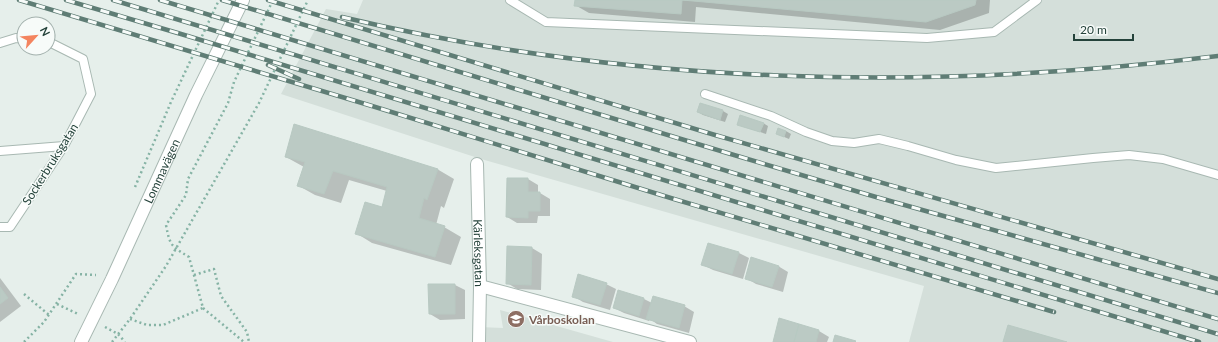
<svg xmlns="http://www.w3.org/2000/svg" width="1218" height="342" font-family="Lato,sans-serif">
	<rect width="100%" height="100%" fill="#e6efeb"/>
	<path fill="#d4dfda" d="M363 0H1218V342H909L924 286 481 159 281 94 326 9 357 14Z
		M500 310 613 342H479V327L503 328Z"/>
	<path fill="#0003" d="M576 0H990L989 13 940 30 696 7 695 22 589 13 575 5Z
		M701 104 723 111 728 114 725 122 703 115 698 112Z
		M763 123 768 126 766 134 744 127 738 124Z
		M786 131 791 134 789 139 777 134Z
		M286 157 437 169 454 179 444 208 441 206 436 225 444 227 461 237 451 265 372 243 356 233 382 208 387 191 349 180 341 203 315 195 299 186 304 167Z
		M528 179 538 185V193H540L550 199V216H538L537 223H517L507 217Z
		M508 247 532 248 542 254 541 290 517 289 507 283Z
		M739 253 749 258 743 279 713 270 703 265Z
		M778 266 788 272 783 292 756 284 746 278Z
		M0 278 21 306 0 322Z
		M606 284 616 289 610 310 583 302 573 296Z
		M455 285 465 290V319L440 320 430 314Z
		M619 291 644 299 652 303 684 306 694 312 689 333 657 324 650 319 649 321 624 313 614 308Z
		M780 320 819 331 829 337 827 342H774Z"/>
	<path fill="#bbcac4" stroke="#b8c9c2" d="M575 0H976L975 5 926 22 682 0 681 14 574 6Z
		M700 103 723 110 720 120 697 112Z
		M740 115 764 123 760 132 737 125Z
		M294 124 438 169 427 200 424 198 419 218 445 226 435 257 355 234 365 202 382 207 387 187 333 171 324 194 297 186 305 162 285 157Z
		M778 128 786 131 784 137 776 134Z
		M507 178H528V192H540V211H528V218L506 217Z
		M708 243 739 252 732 274 701 265Z
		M507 246 532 247 531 285 506 284Z
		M751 257 779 266 772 287 745 279Z
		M578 274 607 283 600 305 572 297Z
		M428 284H455V314H429Z
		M0 287 8 298 0 304Z
		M618 290 644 298 639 316 613 308Z
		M653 296 685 305 679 328 646 319Z
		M779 318 799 324 794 342H773Z
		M799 324 819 330 816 342H794Z
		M1008 325 1067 342H1003Z
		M835 335 856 341 855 342H833Z"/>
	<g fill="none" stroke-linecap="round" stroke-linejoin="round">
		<defs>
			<path id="service" d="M510 0 546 22 927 38 994 32 1037 0
				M0 43 16 38 24 39
				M705 94 771 116 806 132 832 141 854 143 879 139 908 146 956 160 996 168 1093 158 1129 155 1163 159 1218 175
				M0 151 64 146
				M0 227H10L64 146 91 94 83 59 51 43 48 42"/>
			<g id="minor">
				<path id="s1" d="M477 164 480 286 479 342"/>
				<path d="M480 286 690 342"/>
			</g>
			<g id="tertiary">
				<path id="s2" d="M81 342 112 279 196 95 243 0"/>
			</g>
		</defs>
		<use href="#service" stroke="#a8b8b2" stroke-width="10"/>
		<use href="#minor" stroke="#a8b8b2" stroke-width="14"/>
		<use href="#tertiary" stroke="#a8b8b2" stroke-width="14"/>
		<path stroke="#86b3a5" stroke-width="2.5" stroke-dasharray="2 3" stroke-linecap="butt" d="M135 187 171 102 219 0
			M194 275 214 269 221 296 247 332 249 342
			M24 294 49 315
			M57 304 78 314
			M203 308 244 342
			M130 319 147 325H163L203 308 189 257C171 246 170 246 166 225L186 195 188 179 228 103 234 82 273 0
			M105 327 118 334 125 342
			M24 342 44 322 76 274 96 275
			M112 342 130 319 166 266 259 103 308 0"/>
		<use href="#service" stroke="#fff" stroke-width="8"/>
		<use href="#minor" stroke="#fff" stroke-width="12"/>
		<use href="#tertiary" stroke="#fff" stroke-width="12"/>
		<defs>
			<path id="rail" d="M19 0 372 106 674 199 1054 312
				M66 0 181 34 1199 342
				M113 0 1218 334
				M160 0 1218 319
				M222 0 734 155 876 197 1218 293
				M268 0 715 135 1218 279
				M342 17C627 85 927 92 1218 56
				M268 65 299 79"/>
		</defs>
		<use href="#rail" stroke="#5f7d75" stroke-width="4.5"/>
		<use href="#rail" stroke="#f7fbf9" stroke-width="3" stroke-dasharray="9" stroke-linecap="butt"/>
	</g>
	<defs>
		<symbol id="school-disc" viewBox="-11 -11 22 22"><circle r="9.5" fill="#8d6e63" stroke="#f7fbf9"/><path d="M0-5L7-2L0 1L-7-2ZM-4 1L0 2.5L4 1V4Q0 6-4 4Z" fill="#fff"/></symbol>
	</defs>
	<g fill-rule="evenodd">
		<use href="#school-disc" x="506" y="309" width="20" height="20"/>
	</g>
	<g text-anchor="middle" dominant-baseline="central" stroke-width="3" stroke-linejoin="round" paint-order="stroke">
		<g font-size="12" fill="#24423a" stroke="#f7fbf9">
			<text transform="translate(50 164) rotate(-58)">Sockerbruksgatan</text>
			<text stroke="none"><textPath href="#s2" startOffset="189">Lommavägen</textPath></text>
			<text stroke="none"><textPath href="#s1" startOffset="89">Kärleksgatan</textPath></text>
		</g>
		<g font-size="12" font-weight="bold" fill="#785e54" stroke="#f7fbf9" text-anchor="start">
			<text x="529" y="319">Vårboskolan</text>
		</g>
	</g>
	<g transform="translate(36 36) rotate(63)"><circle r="19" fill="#f7fbf9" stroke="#a3b1ad"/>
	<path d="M0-3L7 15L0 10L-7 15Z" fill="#f4845f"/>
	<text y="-6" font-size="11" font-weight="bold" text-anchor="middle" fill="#24423a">N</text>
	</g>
	<path d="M1074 34v6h59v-6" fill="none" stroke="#24423a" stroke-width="2"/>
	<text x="1080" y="34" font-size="12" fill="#24423a" stroke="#f7fbf9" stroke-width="3" paint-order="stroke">20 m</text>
</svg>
